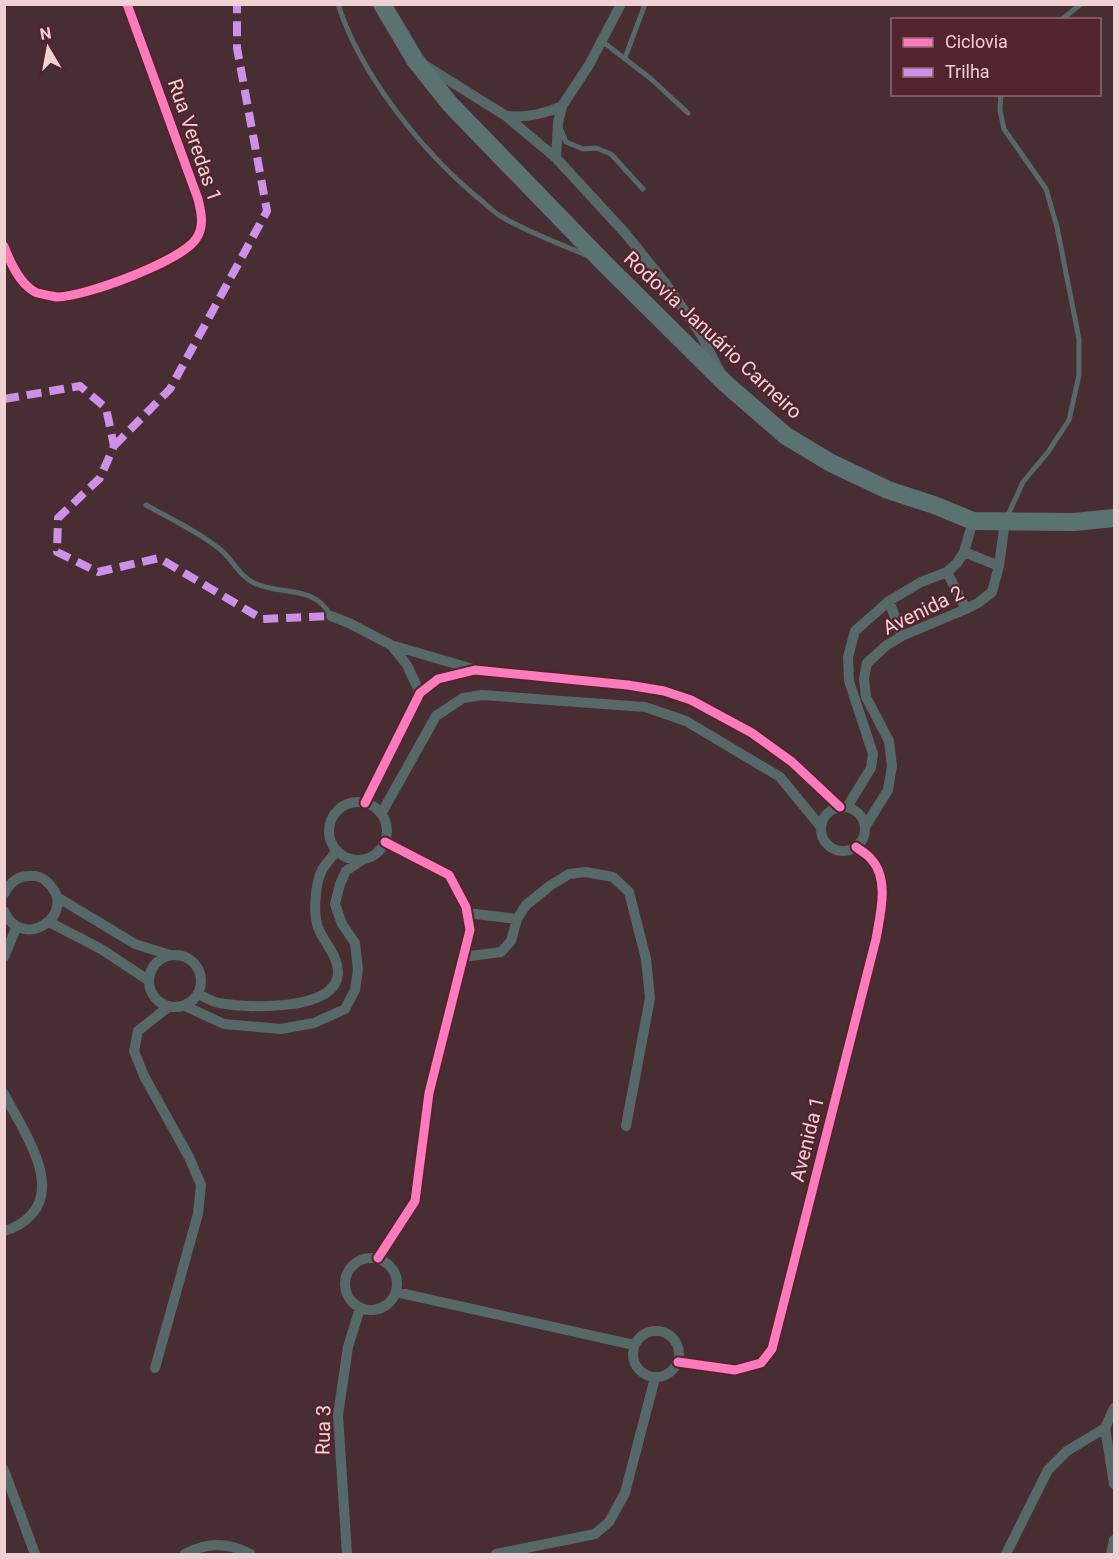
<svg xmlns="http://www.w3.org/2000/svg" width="1119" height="1559" font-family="Roboto,sans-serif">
	<rect width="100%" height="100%" fill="#482e33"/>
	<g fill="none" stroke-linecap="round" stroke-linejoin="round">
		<path stroke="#566868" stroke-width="5" d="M338 4C360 74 421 150 477 197 485 203 493 212 502 217 528 232 558 243 586 255
			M1061 20 1081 4
			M603 42 650 78 688 113
			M625 58 645 4
			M1001 94 1000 110 1004 129 1046 189 1057 227 1079 339V375L1069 420 1048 452 1023 482 1007 517
			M560 128 566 142 583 149 596 148 611 154 643 189
			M146 505C171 519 199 532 221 550 232 559 240 577 254 583 281 596 314 584 331 616"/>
		<path stroke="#566868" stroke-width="10" d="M426 66 506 116 556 158 626 234 666 284 700 333 719 370
			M507 116C527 118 544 114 562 106
			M556 158 558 123 562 106 589 65 621 4
			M4 246C10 262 19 283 35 292 39 294 52 296 57 297 85 297 181 261 196 239 205 226 201 212 198 199L127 4
			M964 552 999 566
			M947 572 966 609
			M889 601 902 636
			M331 616 349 623 391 645 473 669
			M391 645 407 665 420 693
			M329 831a29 29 0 1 1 58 0a29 29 0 1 1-58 0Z
			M365 803 420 693 438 679 475 670 628 685 664 691 691 700 752 733 792 762 840 807
			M847 807 871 768 873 754 849 681 848 657 855 631 889 601 921 582 947 572 957 563 964 552 973 521
			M821 829a22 22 0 1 1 44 0a22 22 0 1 1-44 0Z
			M381 814 436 716 463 698 482 695 645 707 686 721 780 777 821 827
			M865 827 888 790 892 766 889 741 866 697 864 679 867 663 887 645 902 636 966 609 978 603 992 592 999 566 1005 521
			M4 894C9 884 17 876 29 876 36 875 44 878 49 884 79 914 22 953 4 911
			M57 897 135 944 170 955
			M467 913 517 919
			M49 922 101 949 148 980
			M149 981a26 26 0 1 1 52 0a26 26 0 1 1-52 0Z
			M4 957 17 926
			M464 957 501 952 511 941 517 919 526 905 551 885 569 874 586 872 613 877 629 892 646 959 650 998 626 1126
			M198 994C205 997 212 1002 219 1003 246 1008 335 1012 338 974 339 958 327 946 320 932 312 918 315 884 322 870 326 863 332 857 336 852
			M185 1006 224 1024 281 1029 314 1023 345 1009 355 990 358 970 355 943 342 924 335 904 340 884 346 871 362 860
			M4 1094C20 1125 61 1182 32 1214 25 1222 15 1228 4 1231
			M345 1284a26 26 0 1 1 52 0a26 26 0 1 1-52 0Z
			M378 1258 415 1201 429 1093 470 930 466 907 449 875 385 842
			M396 1292 634 1345
			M633 1354a23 23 0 1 1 46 0a23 23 0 1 1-46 0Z
			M678 1362 735 1370 761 1363 772 1349 876 939C880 915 890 879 871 859 867 854 861 851 856 847
			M155 1368 198 1214 201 1185 189 1157 144 1076 134 1051 138 1031 168 1007
			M1114 1408 1105 1428 1114 1484
			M4 1470 35 1554
			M185 1554C207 1542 228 1542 250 1554
			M347 1554 338 1415 348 1347 360 1308
			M496 1554 595 1534 609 1522 625 1493 655 1378
			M1006 1554 1048 1470 1067 1451 1105 1428
			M1111 1554 1114 1540"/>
		<path stroke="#5a7271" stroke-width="18" d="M382 4 415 60 450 104 604 263 726 384 786 436 831 463 888 490 934 505 973 521 1074 522 1114 518"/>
		<path stroke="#ce8fe9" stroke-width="8" stroke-dasharray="15 8" stroke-linecap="butt" d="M4 399 80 386 106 408 114 446 100 478 58 518 57 552 98 572 159 558 262 619 331 616
			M114 446 170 389 267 211 237 48V4"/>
		<defs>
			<path id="cycleway" d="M4 246C10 262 19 283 35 292 39 294 52 296 57 297 85 297 181 261 196 239 205 226 201 212 198 199L127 4
				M365 803 420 693 438 679 475 670 628 685 664 691 691 700 752 733 792 762 840 807
				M378 1258 415 1201 429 1093 470 930 466 907 449 875 385 842
				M678 1362 735 1370 761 1363 772 1349 876 939C880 915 890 879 871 859 867 854 861 851 856 847"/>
		</defs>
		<use href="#cycleway" stroke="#53242d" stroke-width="13"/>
		<use href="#cycleway" stroke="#fd7abc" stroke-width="9"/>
	</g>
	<g text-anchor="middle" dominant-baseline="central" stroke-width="4.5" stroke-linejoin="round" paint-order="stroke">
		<g font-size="20" fill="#efd0d3" stroke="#53242d">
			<text transform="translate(195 140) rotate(71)">Rua Veredas 1</text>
			<text transform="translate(713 335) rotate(43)">Rodovia Januário Carneiro</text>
			<text transform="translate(923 610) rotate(-26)">Avenida 2</text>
			<text transform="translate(807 1139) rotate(-76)">Avenida 1</text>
			<text transform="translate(323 1430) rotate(-89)">Rua 3</text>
		</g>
	</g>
	<rect width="1119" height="1559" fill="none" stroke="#efd0d3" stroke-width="12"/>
	<rect x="891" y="18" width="210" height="78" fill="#53242d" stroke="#91696f" stroke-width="1.5"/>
	<rect x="903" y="38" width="30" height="9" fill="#fd7abc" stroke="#91696f" stroke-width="1.5"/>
	<text x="945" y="48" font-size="18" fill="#efd0d3">Ciclovia</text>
	<rect x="903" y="68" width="30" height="9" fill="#ce8fe9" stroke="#91696f" stroke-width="1.5"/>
	<text x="945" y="78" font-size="18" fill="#efd0d3">Trilha</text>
	<g transform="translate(48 48) rotate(350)" stroke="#53242d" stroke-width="4.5" paint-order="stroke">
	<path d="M0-4.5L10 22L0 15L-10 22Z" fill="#efd0d3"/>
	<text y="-9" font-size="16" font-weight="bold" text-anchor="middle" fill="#efd0d3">N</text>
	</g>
</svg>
